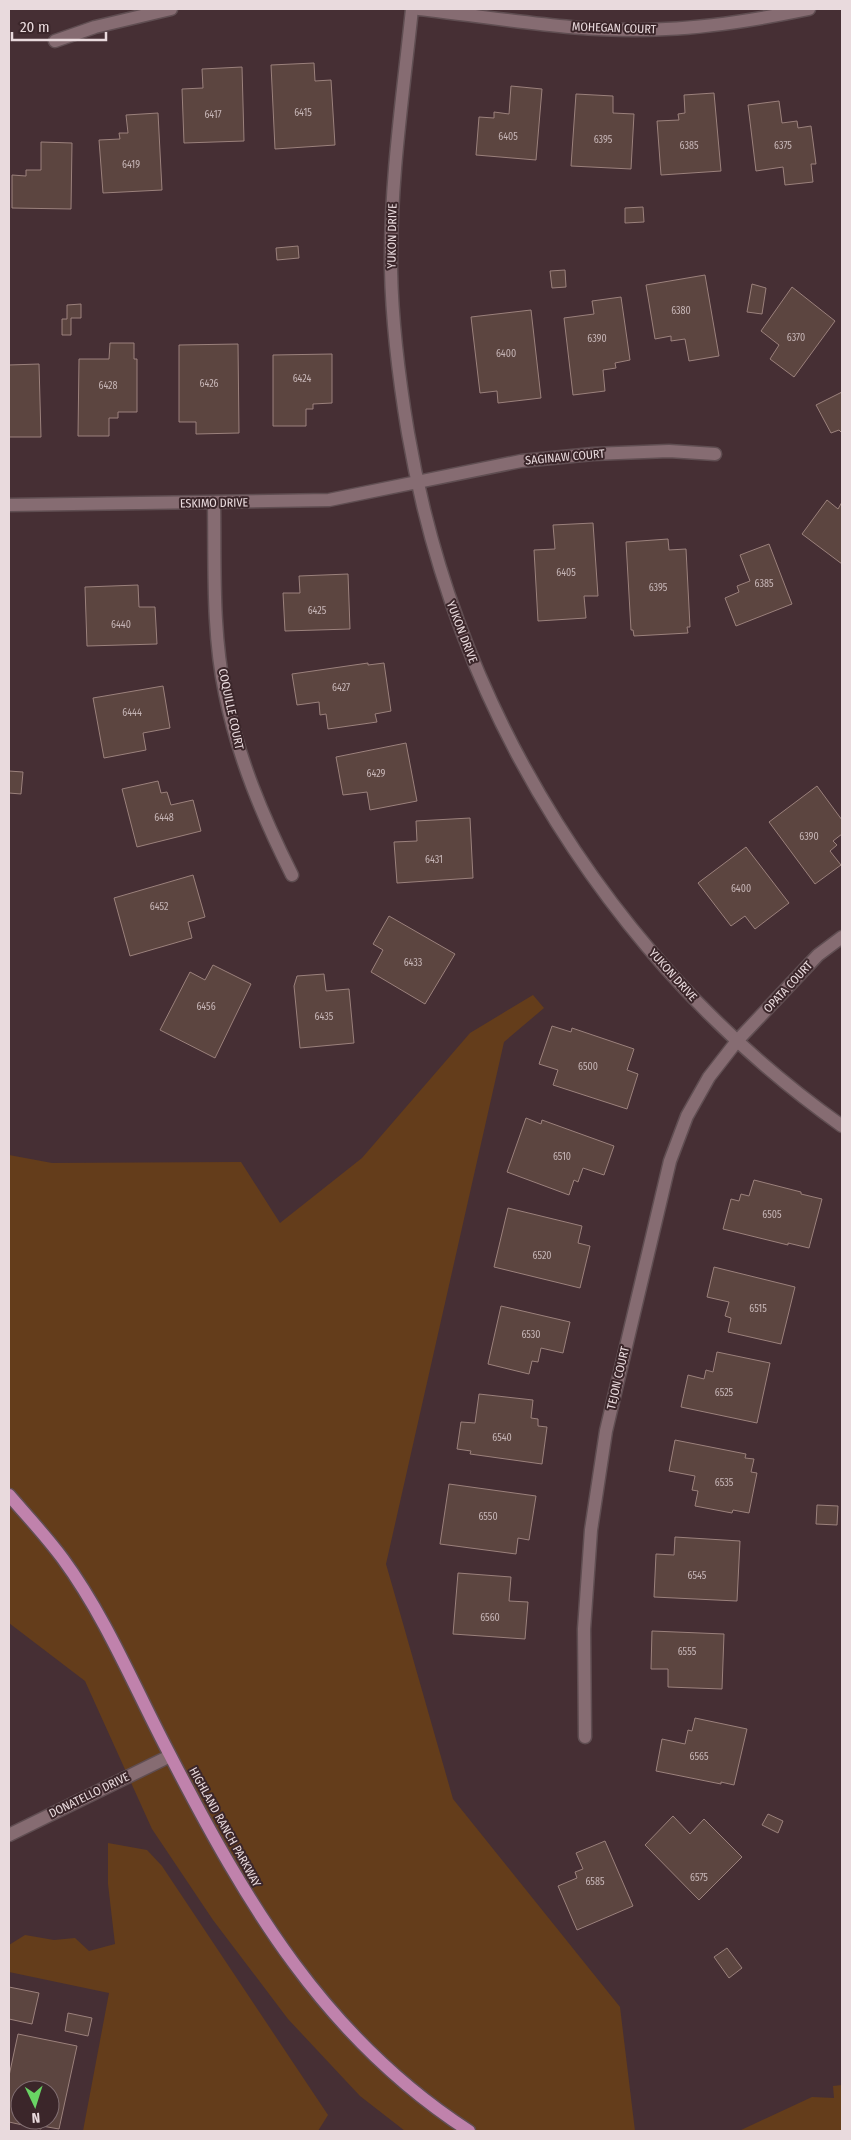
<svg xmlns="http://www.w3.org/2000/svg" width="851" height="2140" font-family="'Fira Sans Condensed',sans-serif">
	<rect width="100%" height="100%" fill="#462f34"/>
	<path fill="#643d1b" d="M533 995 544 1008 504 1042 386 1564 453 1799 620 2007 635 2131H405L360 2096 288 2019 213 1920 152 1829 85 1681 9 1623V1155L52 1163 241 1162 280 1223 362 1158 470 1033Z
		M108 1843 147 1850 162 1866 328 2115 318 2131H83L109 1993 9 1972V1945L25 1935 54 1940 75 1938 89 1951 115 1944 108 1884Z
		M842 2085V2131H739L812 2097 834 2098 833 2086Z"/>
	<path fill="#5c4540" stroke="#9b817c" fill-rule="evenodd" d="M314 63 315 81 331 80 335 145 275 149 271 65Z
		M242 67 244 141 184 143 182 89 203 88 202 69Z
		M511 86 542 89 536 160 476 155 479 117 494 118V112L509 114Z
		M714 93 721 171 661 175 657 121 679 120 678 114 685 113 684 95Z
		M576 94 613 96V113L634 114 631 169 571 166Z
		M779 101 782 123 797 121 798 128 811 126 816 164H811L813 182 785 185 783 167 756 171 748 105Z
		M158 113 162 190 103 193 99 140 120 139 119 133H128L126 115Z
		M41 142 72 143 71 209 12 208V175L26 176V170H41Z
		M643 207 644 222 625 223V208Z
		M298 246 299 258 277 260 276 248Z
		M565 270 566 287 552 288 550 271Z
		M705 275 719 356 689 361 685 339 671 341V336L655 339 646 285Z
		M752 284 766 288 762 314 747 312Z
		M792 287 835 321 794 377 770 359 779 345 761 331Z
		M621 297 630 360 615 363 616 368 603 370 605 391 573 395 564 318 594 314 592 301Z
		M81 304V318H71V335H62V319H67V305Z
		M531 310 541 398 498 403 497 391 480 393 471 317Z
		M110 343H134V359H137V412H118V418H109V436H78L79 359H109Z
		M238 344 239 433 196 434V422H179V345Z
		M332 354V403L313 404V409H306V426H273V355Z
		M39 364 41 437H9V365Z
		M842 392V433L839 430 831 433 816 405Z
		M827 500 838 509 842 502V564L802 534Z
		M593 523 598 596H584L586 618 538 621 534 550 555 549 553 525Z
		M668 539 669 550 686 549 690 627H687L688 633 634 636 633 630H631L626 542Z
		M769 544 792 604 736 626 725 598 739 592 737 586 750 581 740 555Z
		M348 574 350 629 285 631 283 593H300L299 576Z
		M138 585 139 607H155L157 644 87 646 85 587Z
		M368 663V665L384 663 391 711 375 714 377 722 328 729 326 714 320 715 319 702 297 705 292 674Z
		M163 686 170 728 143 733 146 750 104 758 93 698Z
		M406 743 417 801 370 810 367 792 343 795 336 757Z
		M9 771 23 772 21 794 9 793Z
		M158 781 161 793 167 792 171 805 193 800 201 831 137 847 122 789Z
		M817 786 842 820V834L833 841 837 845 830 851 841 865 815 884 769 822Z
		M470 818 473 878 397 883 394 842 417 841 416 821Z
		M746 847 789 903 755 929 745 916 731 926 698 883Z
		M193 875 205 917 188 922 192 938 130 956 114 898Z
		M389 916 455 954 425 1004 371 972 383 950 373 944Z
		M213 965 251 984 215 1058 160 1030 190 972 205 980Z
		M324 974 326 991 349 989 354 1043 300 1048 294 986 297 976Z
		M552 1026 571 1032 572 1028 634 1049 627 1070 638 1074 627 1109 553 1085 558 1070 539 1064Z
		M526 1118 541 1124 542 1120 614 1146 604 1175 583 1168 578 1182 574 1180 569 1195 507 1172Z
		M754 1180 801 1192V1194L822 1199 809 1248 788 1243V1245L723 1229 731 1199 739 1201 741 1194 749 1196Z
		M508 1208 582 1226 578 1243 590 1246 580 1288 494 1267Z
		M714 1267 795 1287 781 1344 728 1332 731 1318 725 1316 729 1302 707 1297Z
		M501 1306 570 1322 563 1353 541 1348 538 1362 532 1361 529 1374 488 1364Z
		M717 1352 770 1363 757 1423 681 1407 688 1375 704 1379 706 1370 713 1372Z
		M479 1394 533 1400 531 1418 538 1419V1426L547 1427 542 1464 470 1454 471 1451 457 1449 461 1422 475 1423Z
		M675 1440 746 1454 745 1458 754 1459 751 1472 757 1473 749 1513 733 1510 732 1513 695 1506 698 1491 692 1490 695 1476 669 1471Z
		M449 1484 536 1496 529 1540 518 1538 516 1554 440 1544Z
		M817 1505 838 1506 837 1525 816 1524Z
		M675 1537 740 1541 737 1601 654 1597 656 1554 674 1555Z
		M458 1573 511 1577 509 1601 528 1602 525 1639 453 1634Z
		M652 1631 724 1634 722 1689 668 1687V1669H651Z
		M695 1718 747 1729 734 1785 721 1782V1784L656 1771 662 1739 685 1744 688 1730 692 1731Z
		M768 1814 783 1821 778 1833 762 1825Z
		M673 1816 690 1834 704 1819 742 1857 699 1900 645 1845Z
		M605 1841 633 1906 577 1930 558 1886 577 1878 575 1872 583 1869 576 1853Z
		M727 1948 742 1968 729 1978 714 1957Z
		M9 1987 39 1993 32 2024 9 2019Z
		M68 2013 92 2018 88 2036 65 2031Z
		M18 2034 77 2046 59 2129 42 2126 41 2129 9 2122V2076ZM20 2090H50V2120H20Z"/>
	<g fill="none" stroke-linecap="round" stroke-linejoin="round">
		<defs>
			<path id="minor" d="M412 9C403 95 390 181 391 269 392 324 399 379 408 433 456 712 612 962 842 1126
				M419 9C500 18 584 34 666 29 714 27 761 19 809 9
				M55 41 95 27 171 9
				M214 503C215 566 212 631 225 693 238 758 263 817 292 875
				M9 505 329 500 521 461 593 454 669 451 715 454
				M585 1737 584 1629 591 1530 606 1431 670 1161 687 1116 709 1077 737 1041 818 955 842 937
				M9 1835 170 1756"/>
			<path id="primary" d="M9 1495C27 1516 46 1536 63 1559 107 1619 135 1689 170 1755 247 1904 325 2038 469 2131"/>
		</defs>
		<use href="#minor" stroke="#604e52" stroke-width="15"/>
		<use href="#primary" stroke="#604e52" stroke-width="15"/>
		<use href="#minor" stroke="#866c72" stroke-width="12"/>
		<use href="#primary" stroke="#c082ac" stroke-width="12"/>
	</g>
	<g text-anchor="middle" dominant-baseline="central" stroke-width="4" stroke-linejoin="round" paint-order="stroke">
		<g font-size="10" fill="#c6b5b6">
			<text x="303" y="113">6415</text>
			<text x="213" y="115">6417</text>
			<text x="508" y="137">6405</text>
			<text x="603" y="140">6395</text>
			<text x="689" y="146">6385</text>
			<text x="783" y="146">6375</text>
			<text x="131" y="165">6419</text>
			<text x="681" y="311">6380</text>
			<text x="796" y="338">6370</text>
			<text x="597" y="339">6390</text>
			<text x="506" y="354">6400</text>
			<text x="302" y="379">6424</text>
			<text x="209" y="384">6426</text>
			<text x="108" y="386">6428</text>
			<text x="566" y="573">6405</text>
			<text x="764" y="584">6385</text>
			<text x="658" y="588">6395</text>
			<text x="317" y="611">6425</text>
			<text x="121" y="625">6440</text>
			<text x="341" y="688">6427</text>
			<text x="132" y="713">6444</text>
			<text x="376" y="774">6429</text>
			<text x="164" y="818">6448</text>
			<text x="809" y="837">6390</text>
			<text x="434" y="860">6431</text>
			<text x="741" y="889">6400</text>
			<text x="159" y="907">6452</text>
			<text x="413" y="963">6433</text>
			<text x="206" y="1007">6456</text>
			<text x="324" y="1017">6435</text>
			<text x="588" y="1067">6500</text>
			<text x="562" y="1157">6510</text>
			<text x="772" y="1215">6505</text>
			<text x="542" y="1256">6520</text>
			<text x="758" y="1309">6515</text>
			<text x="531" y="1335">6530</text>
			<text x="724" y="1393">6525</text>
			<text x="502" y="1438">6540</text>
			<text x="724" y="1483">6535</text>
			<text x="488" y="1517">6550</text>
			<text x="697" y="1576">6545</text>
			<text x="490" y="1618">6560</text>
			<text x="687" y="1652">6555</text>
			<text x="699" y="1757">6565</text>
			<text x="699" y="1878">6575</text>
			<text x="595" y="1882">6585</text>
		</g>
		<g font-size="12" fill="#e9dadd" stroke="#3b262a">
			<text transform="translate(614 28) rotate(2)">MOHEGAN COURT</text>
			<text transform="translate(392 236) rotate(-89)">YUKON DRIVE</text>
			<text transform="translate(565 457) rotate(-5)">SAGINAW COURT</text>
			<text transform="translate(214 503) rotate(-1)">ESKIMO DRIVE</text>
			<text transform="translate(462 632) rotate(69)">YUKON DRIVE</text>
			<text transform="translate(231 709) rotate(78)">COQUILLE COURT</text>
			<text transform="translate(673 975) rotate(48)">YUKON DRIVE</text>
			<text transform="translate(788 987) rotate(-47)">OPATA COURT</text>
			<text transform="translate(618 1378) rotate(-77)">TEJON COURT</text>
			<text transform="translate(89 1795) rotate(-26)">DONATELLO DRIVE</text>
			<text transform="translate(225 1827) rotate(61)">HIGHLAND RANCH PARKWAY</text>
		</g>
	</g>
	<rect width="851" height="2140" fill="none" stroke="#e9dadd" stroke-width="20"/>
	<g transform="translate(35 2105) rotate(176)"><circle r="24" fill="#3b262a" stroke="#816e72"/>
	<path d="M0-4L9 19L0 12L-9 19Z" fill="#69d464"/>
	<text y="-8" font-size="14" font-weight="bold" text-anchor="middle" fill="#e9dadd">N</text>
	</g>
	<path d="M12 32v8h94v-8" fill="none" stroke="#e9dadd" stroke-width="2.5"/>
	<text x="20" y="32" font-size="15" fill="#e9dadd" stroke="#3b262a" stroke-width="4" paint-order="stroke">20 m</text>
</svg>
